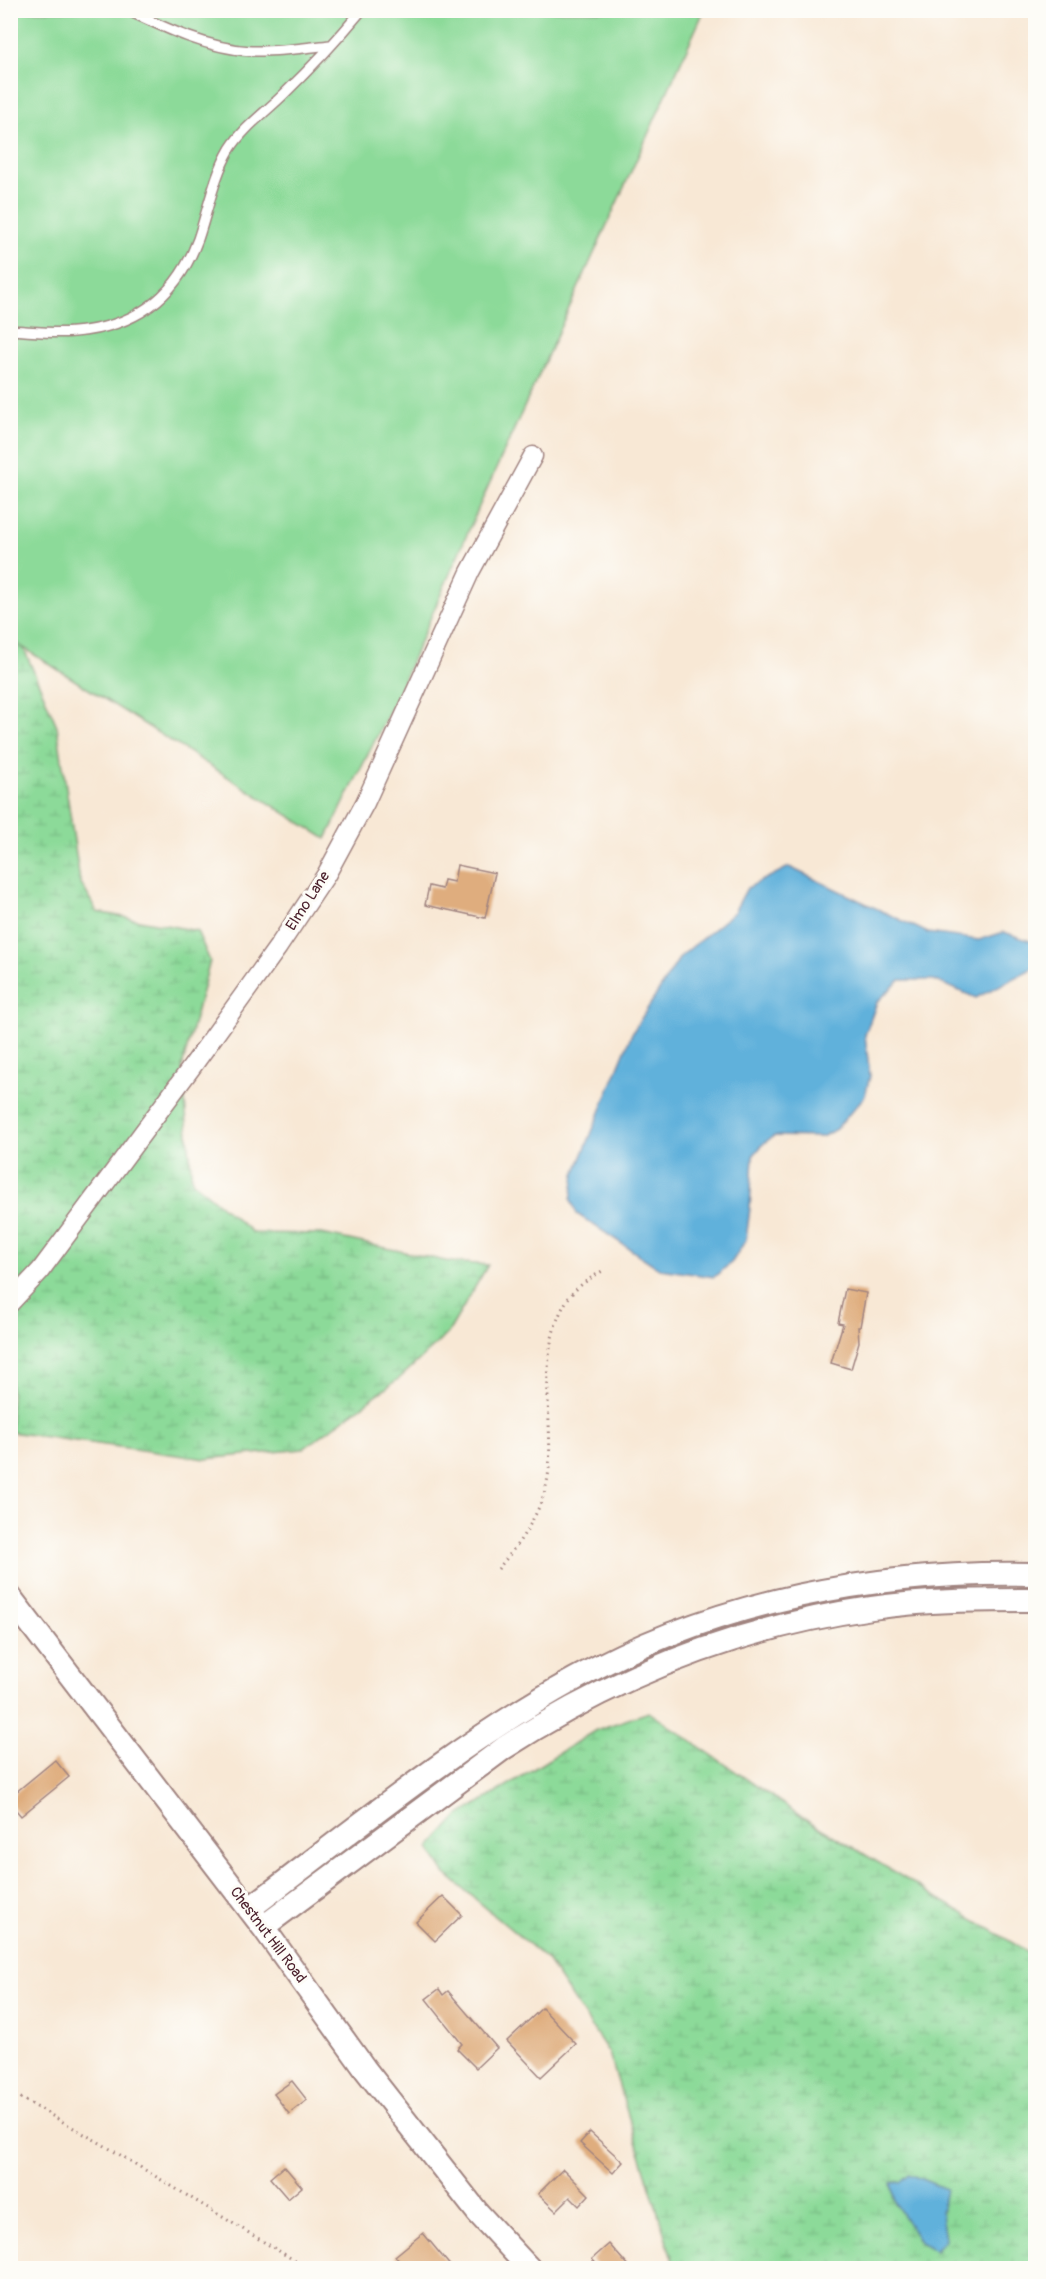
<svg xmlns="http://www.w3.org/2000/svg" width="1046" height="2279" font-family="Pangolin,sans-serif">
	<defs>
		<pattern id="wetland-marsh" width="20" height="14" patternUnits="userSpaceOnUse" patternTransform="scale(1.5)"><rect width="20" height="14" fill="#8cda99"/><path d="M1 5h8M5 5V1M11 12h8M15 12V8" fill="none" stroke="#7abb84"/></pattern>
	</defs>
	<rect width="100%" height="100%" fill="#fdfcf7"/>
	<filter id="ink" filterUnits="userSpaceOnUse"><feTurbulence type="fractalNoise" baseFrequency=".0167" numOctaves="2"/><feDisplacementMap in="SourceGraphic" scale="12" xChannelSelector="R" yChannelSelector="G"/><feConvolveMatrix kernelMatrix="1 2 1 2 8 2 1 2 1" color-interpolation-filters="sRGB"/></filter>
	<filter id="wash" filterUnits="userSpaceOnUse"><feTurbulence type="fractalNoise" baseFrequency=".008" numOctaves="4" result="noise"/><feDisplacementMap in="SourceGraphic" scale="24" xChannelSelector="R" yChannelSelector="G"/><feGaussianBlur stdDeviation="1.35" result="paint"/><feColorMatrix in="noise" values="0 0 0 0 0 0 0 0 0 0 0 0 0 0 0 0 0 1.4 0 .05"/><feComposite in="paint" operator="in"/></filter>
	<g filter="url(#wash)">
		<rect width="100%" height="100%" fill="#f8e8d5"/>
		<path fill="url(#wetland-marsh)" stroke="#6b7c62" stroke-width="1.5" d="M10 627 18 635 57 726 80 881 97 912 197 931 210 961 182 1067 192 1181 253 1233 322 1234 450 1262 488 1265 448 1333 401 1377 303 1449 206 1459 11 1432Z
			M649 1712 802 1817 1035 1956V2268H675L609 2053 547 1960 445 1873 429 1848 457 1817 543 1763 596 1730Z"/>
		<path fill="#8cda99" stroke="#6b7c62" stroke-width="1.5" d="M10 11H704L482 500 392 706 326 839 11 640Z"/>
		<path fill="#61b1db" stroke="#566883" stroke-width="1.5" d="M789 867 928 933 979 940 1004 932 1033 942 1035 967 976 998 934 980H900L877 1002 865 1035 870 1076 865 1096 836 1129 822 1137 774 1136 764 1143 753 1156 750 1208 746 1240 732 1262 714 1277 660 1269 577 1214 571 1200 575 1174 632 1033 680 957 734 912 747 888Z
			M909 2174 946 2189 941 2214 945 2239 935 2250 920 2242 895 2203 891 2183 900 2182Z"/>
		<g id="blocks">
			<path fill="#dfad7e" d="M457 865 495 873 485 918 425 905 429 886 442 889 444 880 454 882Z
				M845 1289 866 1293 860 1327H858L859 1342 851 1369 831 1363 843 1324 838 1323Z
				M55 1760 69 1777 21 1816 10 1803V1797Z
				M443 1896 462 1915 435 1941 416 1922Z
				M439 1989 443 1995 448 1991 497 2048 476 2068 457 2049 462 2044 426 1999Z
				M542 2008 576 2044 541 2077 507 2041Z
				M292 2081 307 2100 289 2114 274 2094Z
				M590 2132 623 2162 613 2173 580 2143Z
				M284 2166 302 2187 288 2199 270 2178Z
				M563 2169 589 2195 579 2206 570 2197 556 2211 538 2194Z
				M423 2233 452 2268H405L395 2256Z
				M609 2244 630 2268H600L592 2259Z"/>
		</g>
	</g>
	<g filter="url(#ink)">
		<use href="#blocks" fill-opacity="0" stroke="#a18480" stroke-width="1.5"/>
		<g fill="none" stroke-linecap="round" stroke-linejoin="round">
			<defs>
				<path id="service" d="M127 10C165 28 209 49 251 51 278 52 304 48 330 45
					M10 330C31 331 54 334 74 332 135 327 177 297 198 239 208 210 214 176 230 149 244 127 266 112 284 94 311 68 338 39 362 10"/>
				<path id="minor" d="M10 1303 40 1271 191 1068 278 947 326 875 365 803 470 572 533 456"/>
				<path id="tertiary" d="M10 1597 263 1927 365 2069 478 2213 529 2268
					M249 1909C355 1829 459 1743 575 1679 715 1601 877 1570 1036 1574
					M263 1927 504 1748C615 1676 740 1627 872 1608 926 1600 981 1600 1036 1600"/>
			</defs>
			<use href="#service" stroke="#a18480" stroke-width="12"/>
			<use href="#minor" stroke="#a18480" stroke-width="21"/>
			<use href="#tertiary" stroke="#a18480" stroke-width="26"/>
			<path stroke="#a18480" stroke-width="3" stroke-dasharray="1.5 4.5" stroke-linecap="butt" d="M498 1569C522 1540 546 1507 549 1468 553 1414 536 1352 566 1302 574 1288 590 1278 604 1270
				M10 2092 102 2144 307 2268"/>
			<use href="#service" stroke="#fff" stroke-width="9"/>
			<use href="#minor" stroke="#fff" stroke-width="18"/>
			<use href="#tertiary" stroke="#fff" stroke-width="22"/>
		</g>
	</g>
	<g text-anchor="middle" dominant-baseline="central" stroke-width="6" stroke-linejoin="round" paint-order="stroke">
		<g font-size="15" fill="#4a1f2b" stroke="#fdfcf7">
			<text transform="translate(308 901) rotate(-57)">Elmo Lane</text>
			<text transform="translate(268 1935) rotate(53)">Chestnut Hill Road</text>
		</g>
	</g>
	<rect width="1046" height="2279" fill="none" stroke="#fdfcf7" stroke-width="36"/>
</svg>
